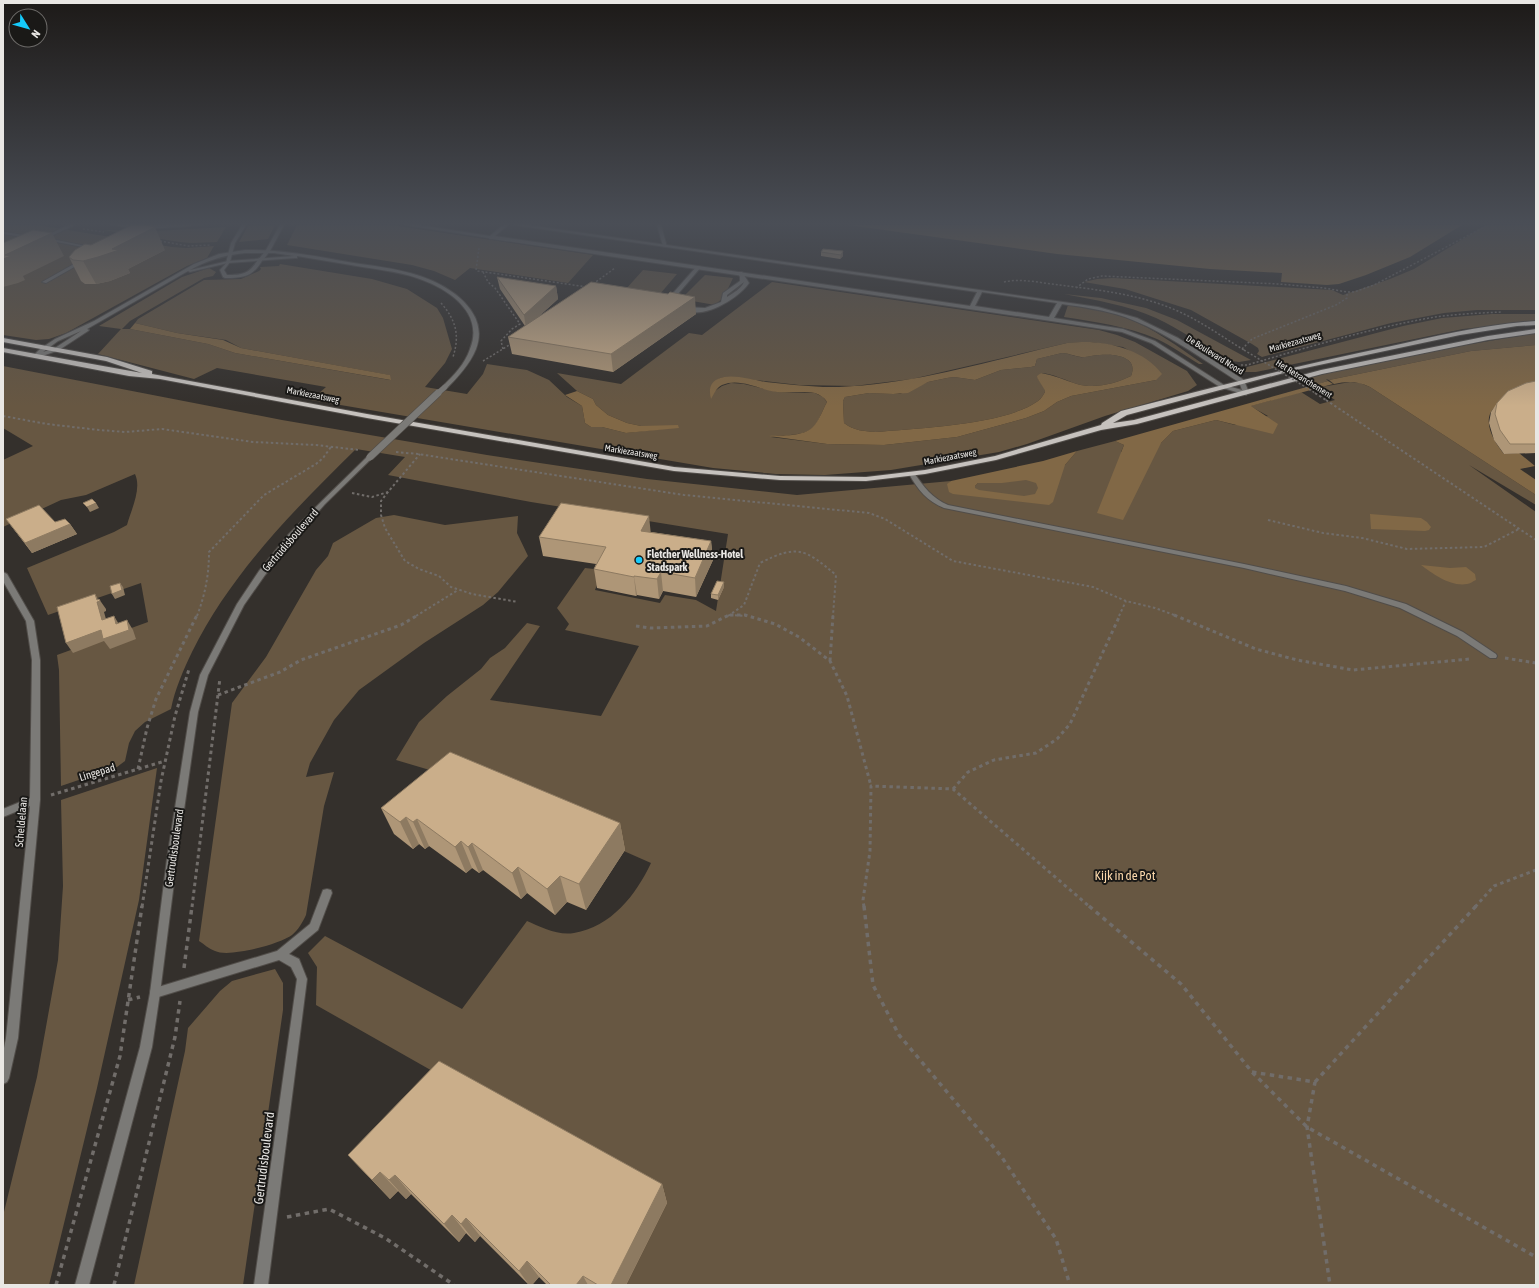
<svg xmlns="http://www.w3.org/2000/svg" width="1539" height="1288" font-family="'Asap Condensed',sans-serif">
	<rect width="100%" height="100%" fill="#34302c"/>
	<path fill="#675742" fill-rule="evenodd" d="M3 225H37L172 247 186 248 214 246 207 258 187 266 66 333 49 339 36 340 3 335Z
		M275 225 268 239 239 242 248 226Z
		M297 225H391L593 255 568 283 470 268 455 280 434 271 412 265 287 245Z
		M1486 225H1536V310H1477L1444 313 1391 323 1262 357 1257 354 1259 351 1258 348 1252 344 1191 310 1125 289 1084 282 1097 279 1113 278 1332 290 1343 295 1390 279 1414 269Z
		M226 227 217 242 191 243 180 242 103 230 155 231Z
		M280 264 372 279 407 289 437 308 443 318 452 349 445 363 425 387 467 394 483 374 487 364 527 370 549 380 567 397 582 406 585 423 591 427H602L626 433 679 427 641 426 627 423 608 415 596 405 593 399 577 391 557 373 621 384 689 333 702 335 772 282 1099 330 1117 335 1135 342 1187 371 1197 385 1188 391 1105 416 1027 444 999 452 891 470 825 475 776 474 713 468 311 400 326 387 217 368 194 379 98 354 121 329 99 326 182 277 209 268 216 272 213 276 204 278 130 321 122 329H130L208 344 235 353 390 380 389 375 241 348 226 340 177 333 135 323 138 319 204 280 241 279 259 271 261 269 260 267 279 266ZM1091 342 1123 347 1149 362 1156 380 1071 396 1057 402 1044 411 1026 418 957 437 884 445 827 444 771 437C783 434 804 437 814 427 819 421 823 409 827 402L823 397 815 393 778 392 744 384 731 383 722 386 715 391 720 378 729 377 799 385 854 386 912 379 1067 343Z
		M643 270 677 274 660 294 626 289Z
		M705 275 733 278 724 297 715 305 681 299Z
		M1064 294 1101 298 1146 308 1177 320 1251 360 1239 362 1232 361C1206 348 1182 330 1156 318 1127 305 1095 300 1064 294Z
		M1068 305C1087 308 1107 311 1126 318 1154 328 1178 347 1203 364H1199C1186 356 1172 346 1157 339 1127 326 1095 322 1064 317Z
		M1492 314H1536V321L1463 329 1256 372H1244L1247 367 1403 326 1442 318Z
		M1536 333V345L1471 351 1329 380 1326 379 1328 381 1312 386 1303 380 1331 372 1454 347Z
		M1062 353C1068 353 1074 356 1080 357 1086 358 1093 355 1100 355 1114 354 1139 356 1131 376 1115 384 1094 389 1077 384 1065 380 1053 374 1041 373L1038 379 1044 387 1045 392C1043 395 1041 399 1038 401 1005 425 918 428 876 432 863 431 855 431 844 423L843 401 845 397 869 393 900 394 928 382 947 378 954 377 975 380 1001 370 1031 367 1035 366 1037 359Z
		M3 366 282 420 487 455 647 479 797 495 951 481 948 484 975 488V486L978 483H997L1065 465 1077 451 1115 441 1124 445 1121 452 1161 443 1173 431 1216 420 1235 425 1268 416 1250 406 1301 392 1320 404 1335 400 1316 388 1350 382 1360 383 1370 387 1536 495V505L1469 465 1536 512V1285H619L662 1201 316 1005 317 967 308 953 325 936 462 1009 527 921C541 927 558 936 574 933 611 927 636 895 651 863L460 779 396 760 419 722 447 696 481 669 490 658 505 648 527 623 540 626 490 700 601 716 639 646 565 630 569 624 557 608 585 568 603 570 595 590 660 603 665 595 696 600 716 611 728 534 531 502 388 475 405 457 356 449C294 510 231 573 192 652 183 671 175 689 171 709L145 722 135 731 129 743 125 761 117 767 61 786 59 670 57 655 148 622 141 583 48 615 27 568 114 532 127 525C131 510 142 489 135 474L86 495 61 500 3 527V460L33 446 3 428Z
		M394 515 445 525 518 516 517 533 528 556 498 592 483 605 424 643 359 690 334 720 310 763 306 777 334 772 324 806 306 915C302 923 299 929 292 935 280 944 229 958 215 951 209 949 204 944 199 941L232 703 266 657 316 570 328 556 333 543 376 518Z
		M157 768 139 900 97 1088 49 1285H3V1216L37 1077 58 960 63 886 61 800Z
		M275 969 283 983V1010L243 1285H134L185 1051 188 1028 220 991 232 981Z"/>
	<path fill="#816846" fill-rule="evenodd" d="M848 225H1462L1410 257 1366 275 1339 284 1327 285 1281 282 1282 273 1210 269 1057 254Z
		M135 323 177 333 223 340 241 348 390 375 391 380 235 353 208 344 130 329Z
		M1081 342C1108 341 1145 350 1162 374L1156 380 1071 396 1057 402 1044 411 1026 418 957 437 884 445 827 444 769 436C782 435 803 437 813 427 819 421 823 409 827 402 824 397 820 395 815 393 803 391 789 393 777 392 760 390 740 377 722 385 716 388 714 394 711 399 709 391 709 383 718 379 731 373 752 380 766 382 785 384 804 386 823 387 903 388 989 361 1067 343ZM1062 353C1068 353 1074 356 1081 357 1086 358 1093 355 1100 355 1114 354 1139 356 1131 376 1115 384 1094 389 1077 384 1065 380 1053 375 1041 373L1037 376C1038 382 1044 386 1045 392 1043 395 1041 399 1038 401 1005 425 918 428 876 432 863 431 855 431 844 423L843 401 845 397 869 393 893 394 908 393 928 382 947 378 954 377 975 380 1001 370 1031 367 1035 366 1037 359Z
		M1536 345V389C1527 393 1502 400 1496 406 1480 419 1494 442 1504 454L1519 453 1535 466 1520 469 1536 480V495L1370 387C1358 381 1347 381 1334 384L1329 380 1471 351Z
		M1328 381 1333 384 1251 406 1278 424 1273 434 1216 420 1173 431 1161 443 1123 520 1097 513 1124 445 1115 441Z
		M577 391 593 399 596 405 608 415 627 423 641 426 678 425 679 428 626 433 602 427H591L585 423 582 406 565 395Z
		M1077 451 1065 465 1053 502 1049 505 953 494 949 492 947 484 951 481 1043 461ZM1026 480 1036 483 1038 488 1035 494 1024 496 979 490 975 488V486L978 483H1002Z
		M1370 514 1421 518 1427 522 1431 527 1429 530 1425 531 1371 529Z
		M1421 565 1450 568 1466 567 1475 574 1476 580C1473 581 1470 584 1467 584 1451 587 1433 574 1421 565Z"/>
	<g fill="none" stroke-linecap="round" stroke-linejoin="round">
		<defs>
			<path id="service" d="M657 225H661L667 247 663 246Z
				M259 258 263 259C253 277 244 278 225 278L223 277 220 270 228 261 230 262 224 270 227 275C244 275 250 273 259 258Z
				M697 266 701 267 671 302H667V300Z
				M738 272H742L749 283C738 299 702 321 682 309L685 307 705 308 721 302 723 293 740 281V277L738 273ZM744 282C741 289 733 293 727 297V295Z
				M912 472 914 473C924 487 932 498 948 505L1244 564 1346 586 1406 604 1463 632 1496 654 1497 656 1496 658H1490L1457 636 1400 608 1345 591 1244 568 944 508C927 501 918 490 909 474Z"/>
			<path id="minor" d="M68 225H75L47 238 91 247H93V249L46 240 41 238Z
				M111 225H203L146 229Z
				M242 225H246L235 243 230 262 226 263 231 243Z
				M280 225H284L270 251 263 260H259V259L266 250Z
				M405 225H419L490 236 503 225H508L495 236 970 306 977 292 514 225H528L1098 307 1137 318 1178 338 1244 380 1249 393 1246 395 1220 387 1151 343 1122 332 1051 321 492 239H490L488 238ZM982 292 1057 303 1049 317 975 306ZM1062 304C1083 307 1104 310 1125 317 1166 332 1202 359 1239 382L1242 390 1224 385 1155 341 1123 329 1054 318Z
				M5 232 30 236 32 237 30 238 3 234V232Z
				M81 260 85 261 46 283 42 282Z
				M3 572 7 574 34 621 40 660V800L18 1038 9 1078 7 1082 3 1084V1053L6 1038 30 806 3 817V809L30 798 32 660 26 621 3 581Z
				M327 889 331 890 332 893 318 930 289 954 299 959 307 979 268 1285H254L297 979 291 967 279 960 155 998 151 997 150 993 151 989 155 988 277 951 310 924 323 890Z"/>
			<path id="tertiary" d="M245 250C280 249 314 256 348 262 372 266 396 268 420 276 450 286 490 312 476 349 470 364 458 377 447 388H443V386C454 375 465 364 470 349 485 312 447 288 417 278 396 271 373 269 351 265 333 262 315 259 297 256V258H295L228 263 190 272 188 271 87 329 89 330 88 331 59 350 37 358 33 356 40 349 55 339 94 321 194 264 219 254ZM245 253H274L294 256 228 261 190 270C208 260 225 255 245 253ZM81 331 55 348 43 352 58 341Z
				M370 455 373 457 372 458 325 504 295 538 265 575 244 605 208 675 198 712 177 859 160 993 152 1047 89 1285H75L140 1047 150 993 167 859 190 712 200 675 237 604 259 571 289 534 321 502 368 456Z"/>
			<path id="primary" d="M1536 321V325L1517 326 1460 335 1291 371 1127 415 1113 423 1134 420 1321 370 1488 336 1536 329V333L1488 340 1322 374 1137 424 1101 430 996 460 925 474 866 481 780 480 674 471 367 418 160 379 129 376 3 352V348L142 373 106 361 3 342V338L107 357 152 371V374L367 414 674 467 780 476 866 477 925 470 995 456 1101 425 1102 423 1121 411C1209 388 1297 366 1387 347 1436 336 1486 324 1536 321Z"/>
		</defs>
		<use href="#service" stroke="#514d49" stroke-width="2"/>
		<use href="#minor" stroke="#514d49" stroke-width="2"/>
		<use href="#tertiary" stroke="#514d49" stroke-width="2"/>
		<use href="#primary" stroke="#514d49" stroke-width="2"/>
		<path stroke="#716d6a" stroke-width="1.5" stroke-dasharray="2 2" stroke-linecap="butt" d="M83 229 104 232
			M160 241 188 246 211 245
			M479 248 476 270 478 271 587 287
			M483 272 488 282 495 288 520 324 512 329 501 341 503 349
			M1004 282C1021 278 1041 283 1059 285 1100 290 1146 295 1184 314 1205 324 1224 338 1244 350
			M593 284 615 268
			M1076 288 1088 279 1102 276 1279 284 1324 288 1347 292H1354L1374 285 1488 225
			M441 303C456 320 460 335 453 357
			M1242 349 1252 339 1336 305 1347 298V292
			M483 361 511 344
			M1241 365H1247C1309 347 1371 328 1435 317 1457 314 1480 313 1502 312"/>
		<path stroke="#716d6a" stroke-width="2" stroke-dasharray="2.5 2.5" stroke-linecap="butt" d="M1326 400 1536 540
			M3 416 47 424 99 430 125 432 162 429 253 442 316 445 359 450
			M396 452 418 454 684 495 869 513 885 519 953 561 1093 587 1126 601 1155 608 1177 616
			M388 492 381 501V515L385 528 405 561 419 569 439 576 451 587 472 594 518 602
			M352 493 372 497 388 492 420 454
			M1268 520 1323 533 1362 538 1407 549 1484 547 1519 529
			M730 615 747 616
			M197 616C205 595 209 575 209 552L264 495 316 464 323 458 331 447
			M416 616 458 590
			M728 616 744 605 760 563C798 544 805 549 836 575L833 616
			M1119 616 1126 601"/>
		<path stroke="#716d6a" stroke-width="3" stroke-dasharray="3.5 3.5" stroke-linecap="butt" d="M730 615H745L775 624 799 637 830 661 847 696 871 786
			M1174 615 1256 649 1297 660 1353 670 1470 659
			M636 626 650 628 707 626 729 615
			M1505 658 1536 663
			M830 661 833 615
			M218 695 280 672 301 660 401 625 418 615
			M138 769 147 728 156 699 197 615
			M953 789 968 772 994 760 1036 753 1057 739 1070 724 1120 615
			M51 795 165 761
			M142 907 161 781 175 716 189 669
			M192 907 220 678
			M864 907 863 900 870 851 871 786 953 789 1090 907
			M1475 907 1494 886 1536 870"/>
		<path stroke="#716d6a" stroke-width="3.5" stroke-dasharray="4.5 4.5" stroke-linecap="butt" d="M864 906 873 985 899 1035 1001 1156 1056 1239 1070 1285
			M1089 906 1181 984 1252 1072 1307 1127 1536 1257
			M184 968 192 906
			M128 1000 140 997
			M1252 1072 1315 1082 1307 1127 1330 1285
			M1315 1082 1476 906
			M287 1217 329 1209 385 1238 454 1285
			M56 1285 120 1056 142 906
			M114 1285 175 1037 180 1001"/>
		<use href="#service" fill="#7b7a77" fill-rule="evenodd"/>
		<use href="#minor" fill="#7b7a77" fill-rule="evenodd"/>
		<use href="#tertiary" fill="#7b7a77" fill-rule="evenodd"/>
		<use href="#primary" fill="#c6c2be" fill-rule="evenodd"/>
		<defs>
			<path id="tertiary-bridge-far1" d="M437 394 445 387"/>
			<path id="tertiary-bridge" d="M370 457 438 393"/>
		</defs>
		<use href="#tertiary-bridge-far1" stroke="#514d49" stroke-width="6" stroke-linecap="butt"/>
		<use href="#tertiary-bridge" stroke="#514d49" stroke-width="8" stroke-linecap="butt"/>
		<path stroke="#716d6a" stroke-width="1.5" stroke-dasharray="2 2" stroke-linecap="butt" d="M1244 350 1317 394"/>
		<path stroke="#716d6a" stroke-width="2" stroke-dasharray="2.5 2.5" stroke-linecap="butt" d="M1315 393 1326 400"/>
		<use href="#tertiary-bridge-far1" stroke="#7b7a77" stroke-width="5"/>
		<use href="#tertiary-bridge" stroke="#7b7a77" stroke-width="7"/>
	</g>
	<path fill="#ae9677" d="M91 245 165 250 128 269 130 273 110 281 96 284H85L81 281 69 257Z
		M843 251V256L840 259 821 256V252Z
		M497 277 556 286 558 299 537 318 668 294 696 314 613 372 512 354 508 337 525 326 500 289Z
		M1536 381V453L1504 454 1494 440 1489 423 1491 412 1497 403Z
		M6 519 70 524 77 534 32 553Z
		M651 532 711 541 713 560 696 597 663 591 659 599 637 595 636 596 597 588 594 569 596 564 543 556 539 537Z
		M724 587 718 600 711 598V594Z
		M381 808 620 823 625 850 586 910 567 902 555 915 527 893 521 899 483 870 479 873 472 868 466 873 429 846 425 849 419 844 413 849 394 834Z
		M348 1155 662 1184 667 1203 626 1285H547L539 1277 532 1285H529L480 1236 475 1242 466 1233 459 1242 411 1194 406 1199 398 1191 390 1199Z"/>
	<path fill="#8d7a61" d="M155 227 165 250 128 269 130 273 110 281 96 284 83 261 112 249Z
		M52 233 64 256 23 276 25 280 18 283 3 287V259L5 255Z
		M843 251V256L840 259 841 255Z
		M556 286 558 299 526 328 524 315Z
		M695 297 696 314 613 372 611 354Z
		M96 503 99 508 90 512 87 507Z
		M649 516 651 535 641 531Z
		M70 524 77 534 32 553 25 543Z
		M711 541 713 560 696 597 695 578Z
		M661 572 663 591 659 599 657 579Z
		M634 576 637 595 636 596 634 577Z
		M724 582V587L718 600V595Z
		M120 583 123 587 125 595 115 599 112 594Z
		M95 594 99 601V599L106 609V611L104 612 109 630 102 620Z
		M114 616 120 626 127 620 133 630 136 639 110 649 104 641 73 653 66 643 116 624Z
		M406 817 419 844 413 849 400 822Z
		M417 819 429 846 425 849 413 822Z
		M620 823 625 850 586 910 579 884Z
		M461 841 472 868 466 873 455 847Z
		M472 843 483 870 479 873 468 847Z
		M518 867 527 893 521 899 512 873Z
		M560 876 567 902 555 915 547 889Z
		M380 1172 398 1191 390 1199 372 1180Z
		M395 1175 411 1194 406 1199 389 1180Z
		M662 1184 667 1203 626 1285H611Z
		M452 1215 466 1233 459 1242 444 1224Z
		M466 1218 480 1236 475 1242 461 1224Z
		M527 1261 539 1277 532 1285H529L519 1271Z
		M583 1276 588 1285H576Z"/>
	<path fill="#caae8a" stroke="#8d7a61" d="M132 225H145L155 227 112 249 119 250 98 257 83 261 73 260 69 257 75 250 85 244 91 245Z
		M33 230 52 233 5 255 11 256 3 259V243Z
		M823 249 843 251 841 255 821 252Z
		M497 277 556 286 524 315Z
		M591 282 668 294 670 292 695 297 611 354 508 337Z
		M1536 381V444H1510L1500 430 1495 414 1497 403 1508 391 1526 383Z
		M92 499 96 503 87 507 83 503Z
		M561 503 649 516 641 531 711 541 695 578 661 572 657 579 634 576V577L594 569 606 547 539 537Z
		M39 505 55 522 65 519 70 524 25 543 6 519Z
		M717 581 724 582 718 595 711 594Z
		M120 583 122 590 112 594 110 586Z
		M95 594 97 600 99 599 100 601 97 602 102 620 114 616 116 624 127 620 129 630 103 639 101 630 66 643 57 607Z
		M450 752 620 823 579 884 560 876 547 889 518 867 512 873 472 843 468 847 461 841 455 847 417 819 413 822 406 817 400 822 381 808Z
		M439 1061 662 1184 611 1285H598L583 1276 576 1285H551L527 1261 519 1271 466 1218 461 1224 452 1215 444 1224 395 1175 389 1180 380 1172 372 1180 348 1155Z"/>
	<linearGradient id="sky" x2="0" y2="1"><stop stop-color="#1d1a18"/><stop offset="0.55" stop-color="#4a4e56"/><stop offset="1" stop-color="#4a4e56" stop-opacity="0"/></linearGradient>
	<rect width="1539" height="406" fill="url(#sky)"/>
	<circle fill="#15cafb" stroke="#1a1917" stroke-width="1.5" cx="639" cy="560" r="4"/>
	<g text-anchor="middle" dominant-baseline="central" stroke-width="4" stroke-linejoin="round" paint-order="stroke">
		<g font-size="9" fill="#e9e7e4" stroke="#1a1917">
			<text transform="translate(1295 342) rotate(-16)">Markiezaatsweg</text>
			<text transform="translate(1215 355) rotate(32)">De Boulevard Noord</text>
			<text transform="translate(1304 379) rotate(32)">Het Retranchement</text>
			<text transform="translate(313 395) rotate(11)">Markiezaatsweg</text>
			<text transform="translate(631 452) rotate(9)">Markiezaatsweg</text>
			<text transform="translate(950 457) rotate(-11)">Markiezaatsweg</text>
		</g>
		<g font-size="11" fill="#e9e7e4" stroke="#1a1917">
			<text transform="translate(290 540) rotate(-49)">Gertrudisboulevard</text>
			<text transform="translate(97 772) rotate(-17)">Lingepad</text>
			<text transform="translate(21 822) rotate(-85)">Scheldelaan</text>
			<text transform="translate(174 848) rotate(-82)">Gertrudisboulevard</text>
		</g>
		<g font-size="11" font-weight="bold" fill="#e9e7e4" stroke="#1a1917" text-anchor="start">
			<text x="647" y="554">Fletcher Wellness-Hotel<tspan x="647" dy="13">Stadspark</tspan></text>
		</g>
		<g font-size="13" fill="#fbd8ab" stroke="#1a1917">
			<text x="1125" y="875">Kijk in de Pot</text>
		</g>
		<g font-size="13" fill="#e9e7e4" stroke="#1a1917">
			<text transform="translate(264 1158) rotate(-83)">Gertrudisboulevard</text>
		</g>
	</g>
	<rect width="1539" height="1288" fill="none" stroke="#e9e7e4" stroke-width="8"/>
	<g transform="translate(28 28) rotate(127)"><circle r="19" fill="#1a1917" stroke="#6d6b69"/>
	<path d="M0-3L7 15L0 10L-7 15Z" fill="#15cafb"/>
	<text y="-6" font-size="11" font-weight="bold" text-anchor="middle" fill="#e9e7e4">N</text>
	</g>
</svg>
